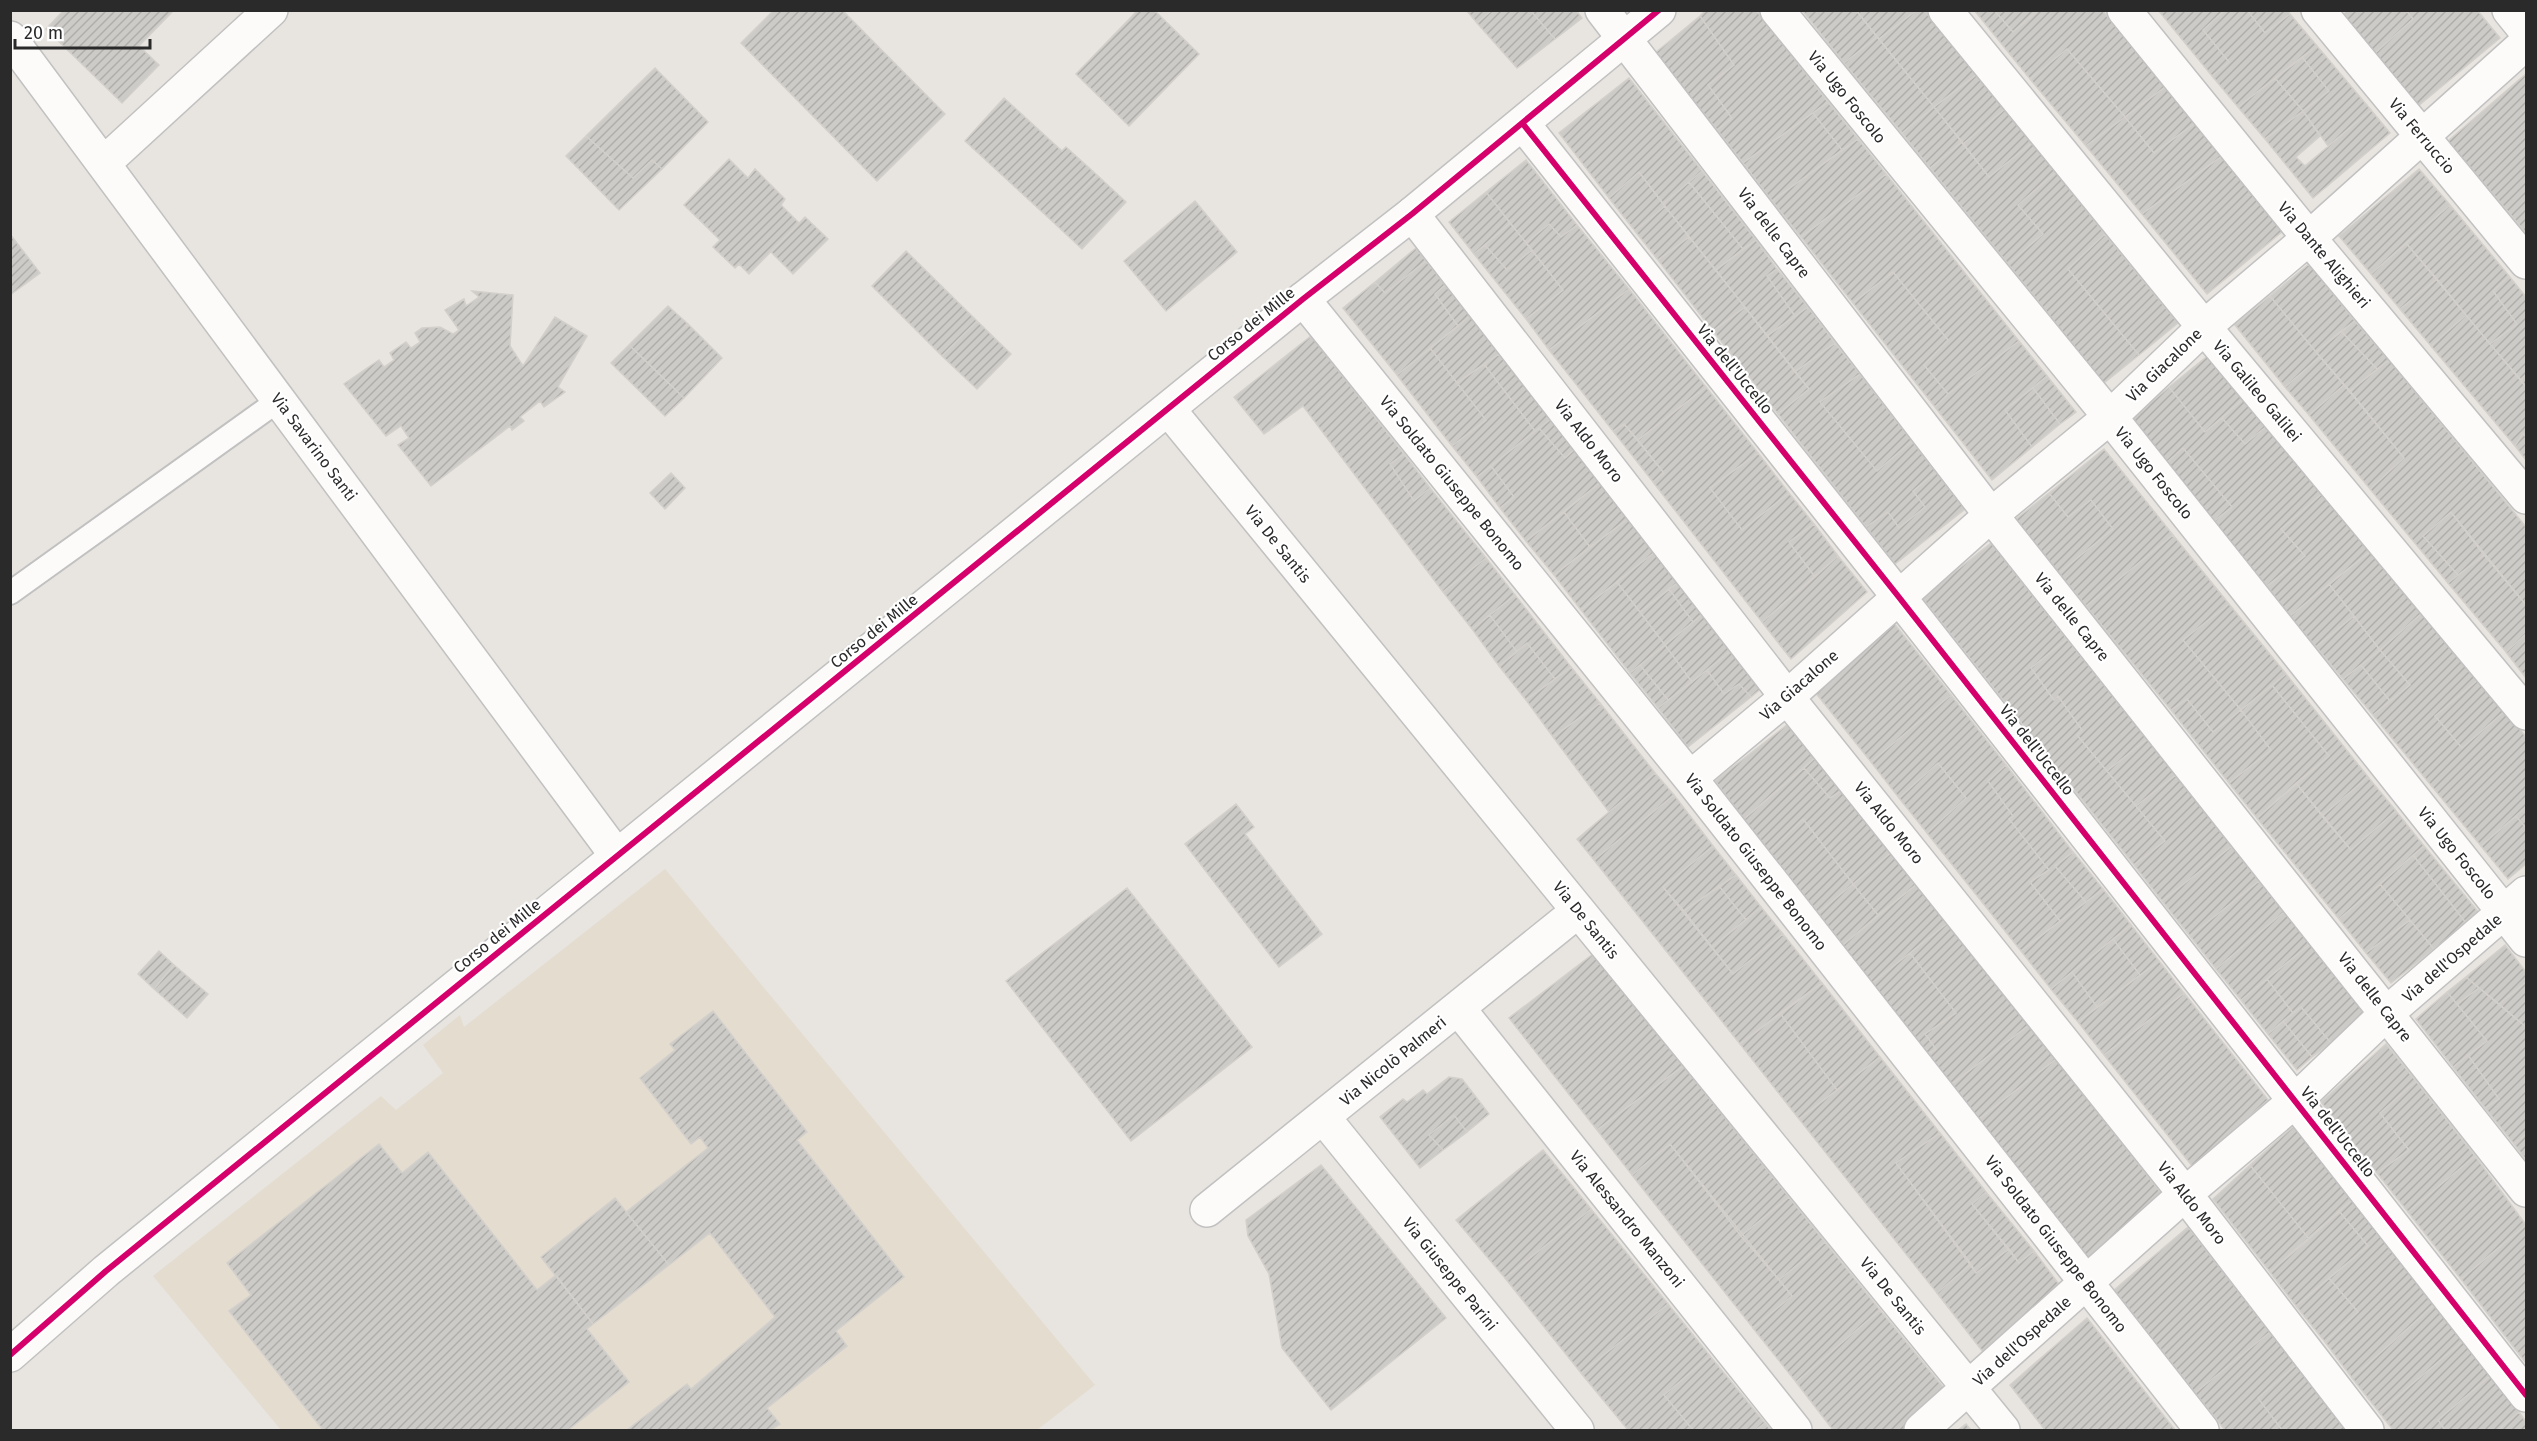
<svg xmlns="http://www.w3.org/2000/svg" width="2537" height="1441" font-family="'Fira Sans',sans-serif">
	<defs>
		<pattern id="building-hatch" width="6" height="6" patternUnits="userSpaceOnUse" patternTransform="scale(1.5)"><rect width="6" height="6" fill="#cdcbc7"/><path d="M-1 1l2-2M0 6l6-6M5 7l2-2" fill="none" stroke="#b0aeab"/></pattern>
	</defs>
	<rect width="100%" height="100%" fill="#e8e5e0"/>
	<path fill="#e3dccf" d="M665 869 1095 1385 1037 1430H281L153 1276 381 1096 396 1110 443 1073 423 1045 460 1015 464 1027Z"/>
	<path fill="url(#building-hatch)" stroke="#d3d0cc" stroke-width="1.5" d="M64 10H174L139 46 159 65 122 103 46 29Z
		M774 10H842L945 114 877 181 741 43Z
		M1138 10H1154L1199 54 1129 126 1076 74Z
		M1466 10H1492L1477 23Z
		M1492 10H1530L1555 39 1517 68 1477 23Z
		M1530 10H1576L1582 18 1555 39Z
		M1706 10H1756L1828 102 1743 163 1717 130 1732 118 1708 85 1734 65 1700 16Z
		M1802 10H1856L1877 37 1844 63Z
		M1856 10H1917L1879 39Z
		M1917 10H1924L1976 75 1934 107 1879 39Z
		M1974 10H1994L2013 32 2037 10H2102L2165 87 2125 117 2067 49 2030 79Z
		M1994 10H2037L2038 11 2013 32Z
		M2158 10H2225L2203 30 2229 62 2212 76Z
		M2225 10H2247L2265 33 2290 14 2317 46 2238 107 2212 76 2229 62 2203 30Z
		M2247 10H2288L2290 14 2265 33Z
		M2348 10H2406L2413 19 2373 55 2342 16Z
		M2406 10H2477L2500 38 2417 107 2373 55 2413 19Z
		M1700 16 1734 65 1708 85 1732 118 1717 130 1655 53Z
		M1877 37 1934 107 1902 133 1844 63Z
		M2317 46 2371 110 2328 146 2303 111 2329 91 2302 57Z
		M2067 49 2125 117 2086 146 2030 79Z
		M2302 57 2329 91 2303 111 2275 78Z
		M655 68 708 122 662 169 652 160 633 178 586 136Z
		M2526 74V233L2448 141Z
		M1976 75 2005 109 1963 144 1934 107Z
		M1629 78 1702 171 1663 204 1639 172 1609 198 1559 133Z
		M2275 78 2303 111 2265 139 2238 107Z
		M2165 87 2195 123 2154 153 2125 117Z
		M1004 98 1062 151 1066 147 1097 175 1053 222 965 141Z
		M1828 102 1858 139 1842 150 1813 113Z
		M1934 107 1962 142 1930 168 1902 133Z
		M2005 109 2032 143 1989 177 1963 144Z
		M2371 110 2390 133 2313 198 2265 139 2303 111 2320 136 2296 157 2305 166Z
		M1813 113 1842 150 1772 201 1743 163Z
		M2125 117 2154 153 2195 123 2222 156 2142 214 2086 146Z
		M586 136 633 178 652 160 662 169 619 210 566 156Z
		M1858 139 1886 174 1801 237 1772 201Z
		M1962 142 1989 177 2032 143 2056 172 2018 205 2043 234 2008 264 1930 168Z
		M2222 156 2283 231 2207 294 2142 214Z
		M729 159 748 178 755 169 785 199 781 205 799 223 749 274 739 264 735 268 713 247 720 240 684 205Z
		M1526 160 1577 225 1561 237 1549 224 1526 243 1486 192Z
		M2419 169 2450 205 2371 274 2339 236Z
		M1702 171 1756 240 1743 249 1689 182Z
		M1639 172 1665 206 1635 231 1609 198Z
		M2056 172 2105 234 2068 269 2139 355 2104 383 2008 264 2043 234 2018 205Z
		M1886 174 2019 341 1948 394 1924 365 1948 340 1893 272 1853 303 1801 237Z
		M1097 175 1126 202 1082 249 1053 222Z
		M1689 182 1743 249 1716 270 1663 204Z
		M1486 192 1510 223 1474 254 1449 222Z
		M1195 201 1237 252 1166 311 1124 261Z
		M2450 205 2509 276 2493 291 2517 324 2490 344 2406 243Z
		M1665 206 1689 237 1658 260 1635 231Z
		M805 217 828 239 793 274 771 252Z
		M1510 223 1532 250 1507 270 1485 245Z
		M1549 224 1561 237 1577 225 1629 289 1549 350 1526 319 1563 290 1526 243Z
		M10 234 40 273 10 295Z
		M2105 234 2178 323 2139 355 2068 269Z
		M1689 237 1745 307 1713 331 1658 260Z
		M1756 240 1777 269 1767 276 1795 316 1767 336 1716 270Z
		M2406 243 2437 279 2400 309 2371 274Z
		M1485 245 1507 270 1532 250 1563 290 1526 319 1474 254Z
		M1416 248 1426 261 1385 293 1375 282Z
		M906 251 977 321 942 356 872 286Z
		M1426 261 1445 285 1435 294 1458 326 1397 375 1343 308 1375 282 1385 293Z
		M2309 264 2355 321 2316 352 2270 296Z
		M1777 269 1808 307 1795 316 1767 276Z
		M1893 272 1948 340 1924 365 1948 394 1935 407 1853 303Z
		M2509 276 2526 297V375L2521 380 2490 344 2517 324 2493 291Z
		M2437 279 2466 315 2431 346 2400 309Z
		M1445 285 1470 316 1458 326 1435 294Z
		M1629 289 1706 387 1638 440 1624 424 1613 431 1549 350Z
		M472 291 513 295 510 346 523 366 555 317 587 336 558 387 565 392 544 407 540 401 520 417 524 421 512 430 510 426 431 486 398 445 409 438 401 426 386 436 344 384 379 360 384 367 394 360 390 353 406 342 411 348 420 342 415 333 422 328 440 327 453 334 459 330 445 310 464 299 466 306 479 297Z
		M2270 296 2320 357 2285 387 2235 325Z
		M668 306 688 324 648 363 629 345Z
		M1745 307 1809 389 1778 414 1713 331Z
		M1808 307 1835 343 1795 372 1767 336Z
		M2466 315 2526 387V437L2523 433 2515 446 2431 346Z
		M1470 316 1499 354 1457 383 1430 348Z
		M977 321 1011 354 977 389 942 356Z
		M2355 321 2389 360 2377 369 2341 331Z
		M688 324 722 358 684 398 648 363Z
		M2341 331 2377 369 2350 391 2316 352Z
		M1311 336 1404 454 1390 464 1414 501 1430 488 1486 558 1443 592 1303 406 1264 434 1234 397Z
		M2019 341 2047 376 2005 410 2032 447 1992 480 1935 407 1948 394Z
		M1835 343 1860 374 1820 402 1877 471 1912 441 1936 472 1913 491 1925 507 1899 528 1888 512 1866 527 1778 414 1809 389 1795 372Z
		M629 345 684 398 665 416 611 363Z
		M1430 348 1486 420 1452 446 1397 375Z
		M1499 354 1551 419 1535 431 1484 364Z
		M2210 354 2245 397 2205 432 2169 387Z
		M2320 357 2344 385 2309 415 2285 387Z
		M2389 360 2526 527V605L2451 512 2423 536 2458 575 2448 583 2370 489 2404 458 2350 391Z
		M1484 364 1535 431 1477 477 1452 446 1486 420 1457 383Z
		M1860 374 1912 441 1877 471 1820 402Z
		M2526 375V387L2521 380Z
		M2047 376 2076 412 2060 424 2033 388Z
		M2344 385 2404 458 2370 489 2309 415Z
		M1706 387 1758 453 1710 488 1742 530 1789 493 1814 524 1789 542 1815 577 1762 622 1653 482 1664 473 1638 440Z
		M2169 387 2205 432 2222 418 2245 444 2268 425 2324 492 2281 529 2305 556 2267 586 2213 522 2232 507 2183 448 2165 464 2129 421Z
		M2033 388 2060 424 2032 447 2005 410Z
		M2245 397 2268 425 2245 444 2222 418Z
		M1551 419 1575 449 1565 458 1539 428Z
		M1624 424 1664 473 1653 482 1613 431Z
		M1539 428 1565 458 1575 449 1601 482 1526 541 1500 508 1514 497 1491 466Z
		M2523 433 2526 437V460L2515 446Z
		M2183 448 2232 507 2213 522 2165 464Z
		M2104 449 2173 535 2086 606 2059 573 2113 529 2091 500 2068 517 2049 493Z
		M1758 453 1789 493 1742 530 1710 488Z
		M1404 454 1430 488 1414 501 1390 464Z
		M1491 466 1514 497 1500 508 1477 477Z
		M1936 472 1965 509 1895 564 1866 527 1888 512 1899 528 1925 507 1913 491Z
		M671 473 685 488 665 509 650 493Z
		M1601 482 1629 518 1590 547 1564 512Z
		M2324 492 2372 550 2290 616 2267 586 2305 556 2281 529Z
		M2049 493 2068 517 2091 500 2113 529 2059 573 2016 519Z
		M1564 512 1590 547 1554 575 1526 541Z
		M2451 512 2484 555 2458 575 2423 536Z
		M1629 518 1656 551 1581 610 1554 575Z
		M1814 524 1838 556 1815 577 1789 542Z
		M2173 535 2229 604 2183 640 2241 710 2213 732 2187 699 2171 710 2086 606Z
		M1991 543 2067 639 2031 668 2054 700 2058 696 2082 730 2077 735 2165 841 2134 865 1922 598Z
		M2372 550 2423 612 2380 650 2329 584Z
		M1656 551 1680 581 1640 612 1617 582Z
		M2484 555 2526 605V634L2506 652 2448 583Z
		M1838 556 1867 592 1791 659 1762 622Z
		M1486 558 1515 595 1472 629 1443 592Z
		M1680 581 1704 613 1693 622 1669 589Z
		M1617 582 1665 645 1630 673 1581 610Z
		M2329 584 2354 616 2316 647 2290 616Z
		M1669 589 1693 622 1665 645 1640 612Z
		M1515 595 1571 667 1555 679 1527 643 1517 652 1490 615Z
		M2229 604 2286 674 2241 710 2183 640Z
		M2423 612 2479 679 2435 716 2462 748 2505 711 2526 737V807L2481 846 2373 715 2410 685 2380 650Z
		M1704 613 1733 649 1692 682 1665 645Z
		M1490 615 1517 652 1499 666 1472 629Z
		M2354 616 2380 650 2343 679 2316 647Z
		M1893 622 1951 695 1871 762 1815 692Z
		M2526 634V678L2506 652Z
		M2067 639 2147 739 2107 771 2077 735 2082 730 2058 696 2054 700 2031 668Z
		M1527 643 1555 679 1526 700 1499 666Z
		M1665 645 1692 682 1668 700 1640 665Z
		M1733 649 1763 687 1751 697 1739 684 1724 694 1707 670Z
		M2380 650 2410 685 2390 701 2361 665Z
		M1640 665 1668 700 1658 708 1630 673Z
		M2361 665 2390 701 2373 715 2343 679Z
		M1571 667 1600 703 1553 737 1526 700Z
		M1707 670 1724 694 1739 684 1751 697 1688 747 1658 708Z
		M2286 674 2368 777 2322 816 2296 783 2329 756 2272 685Z
		M2479 679 2505 711 2462 748 2435 716Z
		M2272 685 2329 756 2257 818 2229 783 2271 750 2241 710Z
		M1951 695 2006 765 1988 781 2013 816 2009 819 2049 870 2030 882 2060 921 2021 951 1927 833 1966 798 1938 763 1899 798 1871 762Z
		M2187 699 2213 732 2241 710 2271 750 2229 783 2171 710Z
		M1600 703 1655 773 1609 812 1553 737Z
		M1792 721 1818 755 1744 819 1715 781Z
		M2147 739 2176 775 2136 806 2107 771Z
		M1818 755 1844 789 1830 798 1804 768Z
		M1938 763 1966 798 1927 833 1899 798Z
		M2006 765 2073 852 2055 866 2086 902 2060 921 2030 882 2049 870 2009 819 2013 816 1988 781Z
		M1804 768 1830 798 1844 789 1893 851 1853 884 1803 819 1770 852 1744 819Z
		M1655 773 1674 795 1594 860 1577 839Z
		M2176 775 2232 846 2162 901 2134 865 2165 841 2136 806Z
		M2368 777 2396 811 2351 850 2322 816Z
		M2296 783 2351 850 2396 811 2424 846 2339 919 2257 818Z
		M1674 795 1713 846 1663 887 1733 974 1783 934 1822 983 1740 1044 1594 860Z
		M1236 804 1254 827 1245 834 1322 934 1279 967 1185 844Z
		M2526 807V828L2516 816Z
		M2516 816 2526 828V864L2508 879 2481 846Z
		M1803 819 1853 884 1818 913 1770 852Z
		M1713 846 1736 875 1684 911 1663 887Z
		M2232 846 2259 881 2190 936 2162 901Z
		M2424 846 2479 913 2466 923 2413 855Z
		M1893 851 1918 883 1878 915 1853 884Z
		M2073 852 2103 889 2086 902 2055 866Z
		M2413 855 2466 923 2434 949 2380 884Z
		M1736 875 1761 907 1746 920 1719 886Z
		M2259 881 2284 912 2216 969 2190 936Z
		M1918 883 1949 922 1872 983 1843 945Z
		M1853 884 1878 915 1843 945 1818 913Z
		M2380 884 2410 920 2366 953 2339 919Z
		M1719 886 1746 920 1712 947 1684 911Z
		M1127 888 1252 1047 1131 1141 1006 981Z
		M2103 889 2131 925 2051 989 2021 951Z
		M1761 907 1783 934 1733 974 1712 947Z
		M2284 912 2310 944 2241 1000 2216 969Z
		M2410 920 2434 949 2391 983 2366 953Z
		M1949 922 2029 1025 1952 1084 1928 1054 1936 1049 1925 1034 1956 1013 1910 953Z
		M2131 925 2159 961 2140 975 2113 939Z
		M2113 939 2140 975 2097 1007 2072 972Z
		M2310 944 2366 1015 2331 1043 2301 1007 2293 1013 2267 979Z
		M2505 945 2526 972V982L2499 1004 2466 977Z
		M159 951 174 965 154 989 138 974Z
		M1910 953 1956 1013 1925 1034 1936 1049 1928 1054 1872 983Z
		M1593 954 1683 1066 1597 1130 1509 1018Z
		M2159 961 2184 993 2104 1055 2078 1022Z
		M174 965 208 994 187 1018 154 989Z
		M2072 972 2097 1007 2078 1022 2051 989Z
		M2466 977 2479 988 2457 1004 2447 992Z
		M2267 979 2293 1013 2268 1034 2241 1000Z
		M2526 982V1027L2499 1004Z
		M1822 983 1880 1057 1837 1090 1780 1013Z
		M2479 988 2526 1027V1134L2514 1144 2485 1108 2499 1099 2468 1055 2487 1041 2457 1004Z
		M2447 992 2487 1041 2453 1067 2416 1019Z
		M2184 993 2268 1100 2192 1166 2104 1055Z
		M2301 1007 2331 1043 2312 1057 2283 1021Z
		M713 1011 807 1132 797 1140 904 1277 836 1331 847 1346 767 1408 780 1424 771 1430H627L687 1384 691 1389 775 1317 710 1233 669 1265 626 1212 708 1148 700 1137 691 1144 640 1078 675 1050 670 1044Z
		M1780 1013 1837 1090 1799 1119 1740 1044Z
		M2283 1021 2312 1057 2297 1070 2268 1034Z
		M2029 1025 2056 1059 1979 1119 1952 1084Z
		M2386 1044 2416 1081 2380 1113 2409 1150 2377 1173 2321 1102Z
		M2468 1055 2499 1099 2485 1108 2453 1067Z
		M1880 1057 1940 1133 1896 1163 1971 1264 1937 1293 1799 1119Z
		M2056 1059 2165 1198 2088 1258 1979 1119Z
		M1683 1066 1789 1197 1741 1236 1670 1144 1632 1175 1597 1130Z
		M1449 1077 1462 1079 1489 1114 1467 1132 1454 1115 1429 1135 1443 1150 1420 1168 1380 1117 1403 1099 1407 1102 1423 1090 1427 1094Z
		M2416 1081 2475 1156 2408 1212 2377 1173 2409 1150 2380 1113Z
		M1454 1115 1467 1132 1443 1150 1429 1135Z
		M2294 1126 2352 1200 2309 1239 2250 1165Z
		M1940 1133 1986 1192 1972 1204 2009 1249 1976 1273 1896 1163Z
		M2526 1134V1160L2514 1144Z
		M379 1144 402 1173 428 1152 537 1290 556 1275 593 1324 587 1329 629 1382 568 1430H323L229 1311 251 1295 227 1263Z
		M1670 1144 1792 1296 1753 1328 1632 1175Z
		M1543 1150 1591 1209 1505 1278 1456 1220Z
		M2475 1156 2526 1225 2461 1279 2408 1212Z
		M1321 1165 1446 1318 1331 1410 1282 1348 1269 1274 1248 1236 1246 1220Z
		M2250 1165 2309 1239 2270 1272 2213 1199Z
		M1986 1192 2034 1251 2019 1263 1972 1204Z
		M1789 1197 1825 1242 1779 1280 1741 1236Z
		M615 1198 669 1265 593 1324 541 1257Z
		M2352 1200 2434 1305 2352 1378 2325 1342 2358 1312 2329 1278 2368 1246 2339 1211Z
		M1591 1209 1668 1304 1581 1373 1505 1278Z
		M2339 1211 2368 1246 2296 1306 2270 1272Z
		M2526 1225V1363L2461 1279Z
		M2188 1227 2270 1332 2195 1393 2114 1290Z
		M1825 1242 1880 1310 1796 1382 1753 1328 1792 1296 1779 1280Z
		M2009 1249 2019 1263 2034 1251 2061 1287 1983 1352 1937 1293 1971 1264 1976 1273Z
		M2329 1278 2358 1312 2325 1342 2296 1306Z
		M1668 1304 1710 1356 1664 1395 1693 1430H1628L1581 1373Z
		M2434 1305 2463 1341 2379 1412 2352 1378Z
		M1880 1310 1947 1392 1904 1430H1833L1796 1382Z
		M2087 1318 2175 1430H2045L2010 1385Z
		M2270 1332 2296 1365 2258 1398 2282 1430H2225L2195 1393Z
		M2463 1341 2490 1376 2438 1420 2445 1430H2393L2379 1412Z
		M1710 1356 1765 1423 1756 1430H1693L1664 1395Z
		M2296 1365 2347 1430H2282L2258 1398Z
		M2490 1376 2519 1412 2498 1430H2445L2438 1420Z
		M2519 1412 2526 1422V1430H2498Z
		M1765 1423 1771 1430H1756Z
		M1966 1424 1971 1430H1958Z"/>
	<g fill="none" stroke-linecap="round" stroke-linejoin="round">
		<defs>
			<path id="service" d="M10 593 279 400"/>
			<path id="minor" d="M1602 10 1991 515 2526 1190
				M1777 10 2110 417 2526 940
				M1945 10 2204 327 2526 713
				M2124 10 2309 238 2526 497
				M2318 10 2526 262
				M2509 10 2526 31
				M10 38 617 856
				M1523 124 1898 596 2526 1395
				M104 163 271 10
				M1412 214 1787 697 2185 1194 2367 1430
				M1303 299 1690 778 2202 1430
				M1169 410 2003 1430
				M1690 778 1787 697 1991 515 2110 417 2204 327 2309 238 2526 43
				M1458 1008 1795 1430
				M1323 1117 1577 1430
				M1207 1210 1578 911
				M1921 1430 2185 1194 2296 1100 2387 1013 2526 893"/>
			<path id="tertiary" d="M10 1355 106 1271 1303 299 1412 214 1659 10"/>
		</defs>
		<use href="#service" stroke="#c2c1c1" stroke-width="26"/>
		<use href="#minor" stroke="#c2c1c1" stroke-width="36"/>
		<use href="#tertiary" stroke="#c2c1c1" stroke-width="36"/>
		<use href="#service" stroke="#fcfbfa" stroke-width="22"/>
		<use href="#minor" stroke="#fcfbfa" stroke-width="33"/>
		<use href="#tertiary" stroke="#fcfbfa" stroke-width="33"/>
		<defs>
			<path id="cycleway" d="M1523 124 1898 596 2526 1395
				M10 1355 106 1271 1303 299 1412 214 1659 10"/>
		</defs>
		<use href="#cycleway" stroke="#fff" stroke-width="10"/>
		<use href="#cycleway" stroke="#d6006c" stroke-width="6"/>
	</g>
	<g text-anchor="middle" dominant-baseline="central" stroke-width="4.5" stroke-linejoin="round" paint-order="stroke">
		<g font-size="16" fill="#2a2a2a" stroke="#fff">
			<text transform="translate(1847 97) rotate(51)">Via Ugo Foscolo</text>
			<text transform="translate(2422 136) rotate(50)">Via Ferruccio</text>
			<text transform="translate(1774 233) rotate(53)">Via delle Capre</text>
			<text transform="translate(2324 255) rotate(50)">Via Dante Alighieri</text>
			<text transform="translate(1251 324) rotate(-39)">Corso dei Mille</text>
			<text transform="translate(2164 365) rotate(-44)">Via Giacalone</text>
			<text transform="translate(1735 369) rotate(51)">Via dell'Uccello</text>
			<text transform="translate(2257 391) rotate(50)">Via Galileo Galilei</text>
			<text transform="translate(1589 441) rotate(52)">Via Aldo Moro</text>
			<text transform="translate(314 447) rotate(53)">Via Savarino Santi</text>
			<text transform="translate(2154 473) rotate(51)">Via Ugo Foscolo</text>
			<text transform="translate(1452 483) rotate(51)">Via Soldato Giuseppe Bonomo</text>
			<text transform="translate(1278 544) rotate(51)">Via De Santis</text>
			<text transform="translate(2072 617) rotate(51)">Via delle Capre</text>
			<text transform="translate(874 631) rotate(-39)">Corso dei Mille</text>
			<text transform="translate(1799 685) rotate(-41)">Via Giacalone</text>
			<text transform="translate(2037 750) rotate(52)">Via dell'Uccello</text>
			<text transform="translate(1889 823) rotate(51)">Via Aldo Moro</text>
			<text transform="translate(2457 853) rotate(51)">Via Ugo Foscolo</text>
			<text transform="translate(1756 862) rotate(52)">Via Soldato Giuseppe Bonomo</text>
			<text transform="translate(1586 920) rotate(51)">Via De Santis</text>
			<text transform="translate(497 936) rotate(-39)">Corso dei Mille</text>
			<text transform="translate(2452 958) rotate(-41)">Via dell'Ospedale</text>
			<text transform="translate(2375 997) rotate(52)">Via delle Capre</text>
			<text transform="translate(1393 1061) rotate(-39)">Via Nicolò Palmeri</text>
			<text transform="translate(2338 1132) rotate(52)">Via dell'Uccello</text>
			<text transform="translate(2192 1203) rotate(52)">Via Aldo Moro</text>
			<text transform="translate(1627 1219) rotate(51)">Via Alessandro Manzoni</text>
			<text transform="translate(2056 1244) rotate(52)">Via Soldato Giuseppe Bonomo</text>
			<text transform="translate(1450 1274) rotate(51)">Via Giuseppe Parini</text>
			<text transform="translate(1893 1296) rotate(51)">Via De Santis</text>
			<text transform="translate(2022 1341) rotate(-42)">Via dell'Ospedale</text>
		</g>
	</g>
	<rect width="2537" height="1441" fill="none" stroke="#2a2a2a" stroke-width="24"/>
	<path d="M15 39v9h135v-9" fill="none" stroke="#2a2a2a" stroke-width="3"/>
	<text x="24" y="39" font-size="18" fill="#2a2a2a" stroke="#ffffff" stroke-width="4.5" paint-order="stroke">20 m</text>
</svg>
